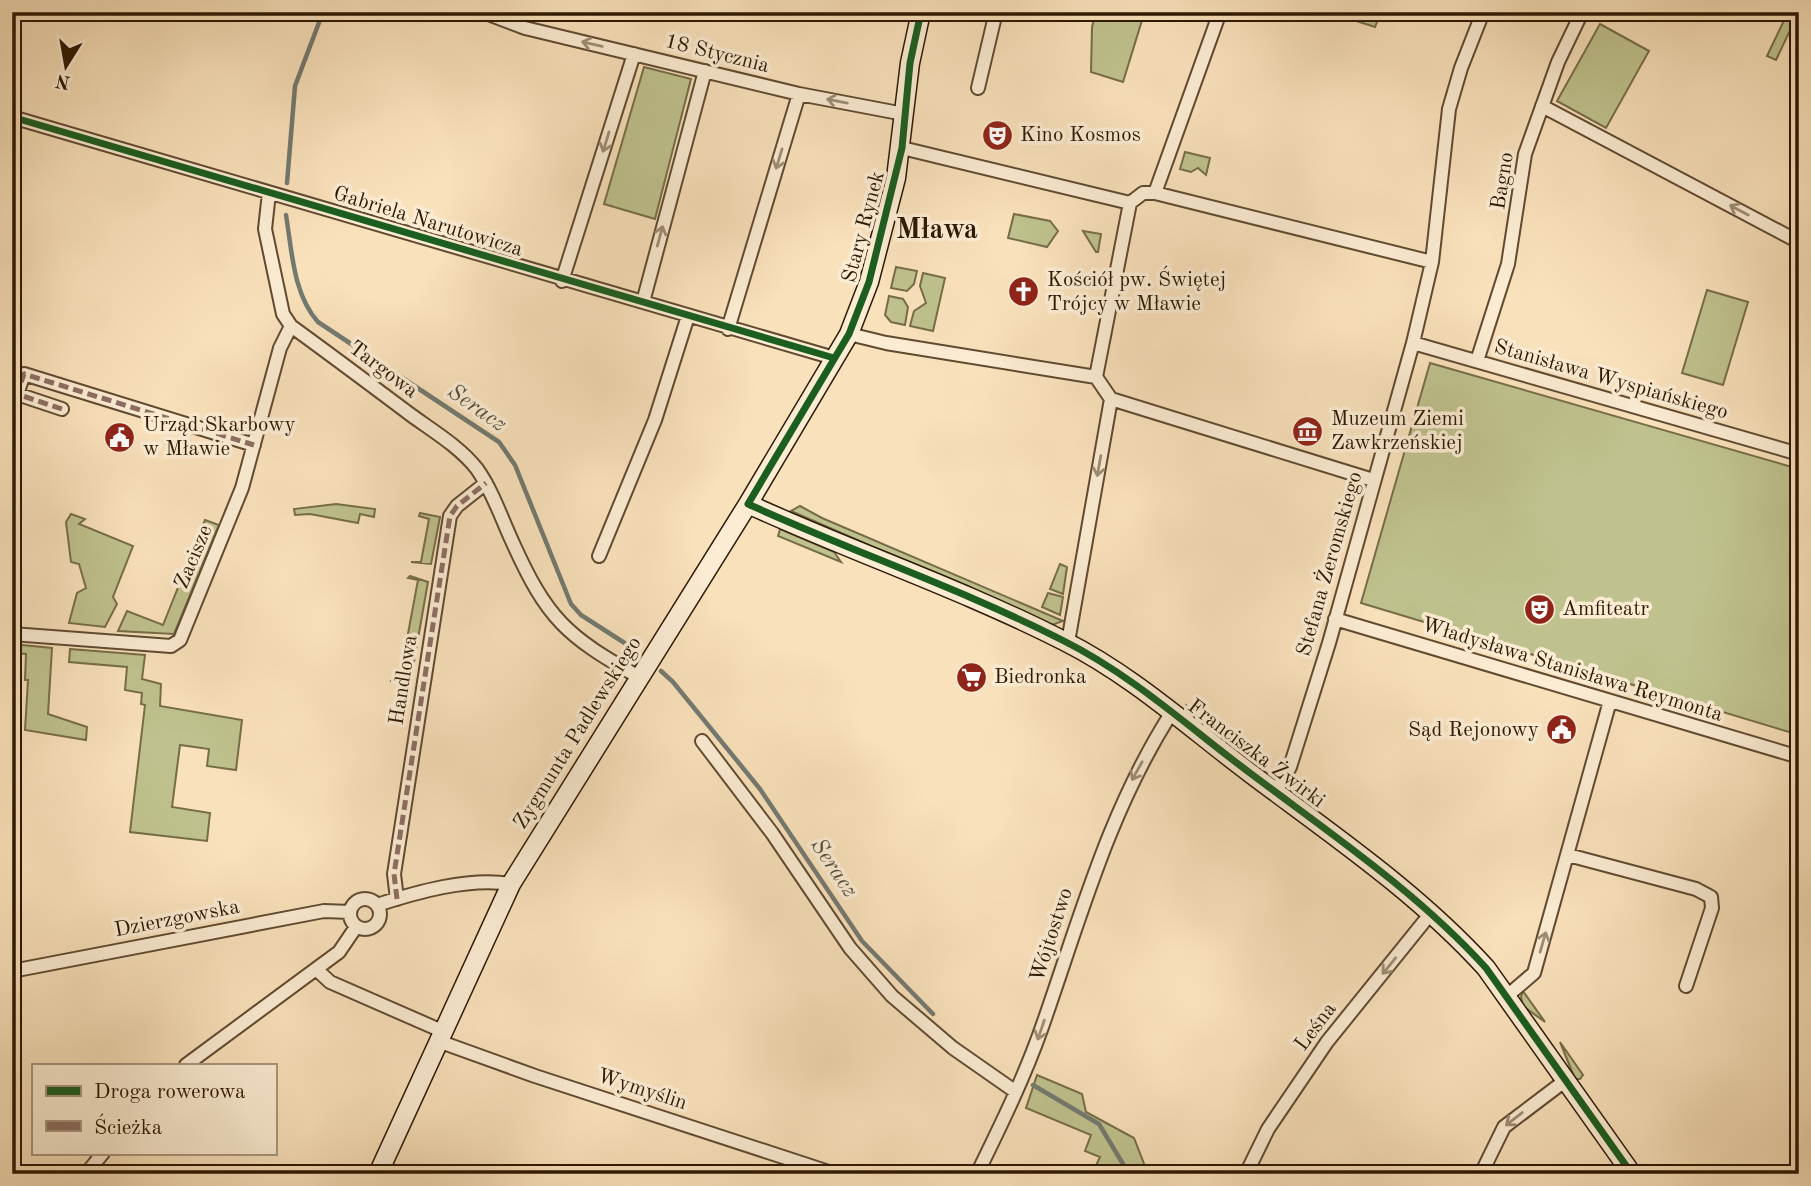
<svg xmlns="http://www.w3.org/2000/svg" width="1811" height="1186" font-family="'Old Standard TT',serif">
	<rect width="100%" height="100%" fill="#f9e1bb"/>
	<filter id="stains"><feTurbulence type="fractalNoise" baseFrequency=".00286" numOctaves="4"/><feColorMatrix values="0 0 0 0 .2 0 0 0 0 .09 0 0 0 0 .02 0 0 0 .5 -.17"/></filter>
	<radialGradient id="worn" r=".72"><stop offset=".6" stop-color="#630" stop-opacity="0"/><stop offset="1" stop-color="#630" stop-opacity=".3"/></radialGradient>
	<path fill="#bfc28e" stroke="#766d48" stroke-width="2" d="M1096 12H1129L1143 17 1123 82 1091 72 1092 27Z
		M1350 12H1381L1375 27 1353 20Z
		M1788 12H1799V21L1795 20 1776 60 1767 56Z
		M1600 24 1649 51 1606 128 1557 101Z
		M644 67 691 79 655 219 604 204Z
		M1185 152 1210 158 1206 175 1198 168 1191 172 1180 169Z
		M1014 214 1050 221 1058 231 1047 247 1008 238Z
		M1083 231 1101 234 1098 252H1096Z
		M896 267 917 271 914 284 907 291 891 288Z
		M923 273 945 278 933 331 910 326 914 311 926 303 920 286Z
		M1707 290 1748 302 1723 385 1682 373Z
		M889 296 903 299 908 307 905 325 891 322 885 315Z
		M1430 363 1799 469V735L1361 603Z
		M336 504 375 509 374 517 360 514 358 523 310 514 295 515 294 509Z
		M800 506 822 518 1063 621 1052 625 791 511Z
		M420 513 440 517 431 564 411 562H421L429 519 419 516Z
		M71 514 85 519 79 524 133 546 113 597 117 604 105 627 69 623 77 593 86 588 79 564 71 562 66 522Z
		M205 520 219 525 174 634 118 631 127 611 163 625Z
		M780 529 834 552 841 562 778 536Z
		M1060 564 1067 567 1063 594 1050 589Z
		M410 576 428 582 410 684 390 681 399 682 418 580 408 578Z
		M1048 593 1063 597 1060 615 1042 607Z
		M12 644 52 648 48 714 87 727 86 740 25 730 28 680H25L26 654 12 653Z
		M70 649 145 655 142 679 161 684 160 706 242 720 236 770 207 766 209 749 180 745 172 807 210 813 207 841 130 832 145 705 141 704 142 693 125 690 127 667 69 662Z
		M1187 706 1226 736 1218 737 1190 715Z
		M1523 991 1545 1022 1523 1006 1521 997Z
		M1560 1042 1583 1075 1580 1079H1575Z
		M1037 1075 1082 1094 1086 1112 1134 1138 1148 1174H1092L1100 1157 1085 1151 1091 1135 1026 1108Z"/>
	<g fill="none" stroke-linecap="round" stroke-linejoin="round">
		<path stroke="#737a70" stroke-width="4.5" d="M287 183 295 86 323 12
			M286 215C292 251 293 294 318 322L499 442 515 465 571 604 581 615 634 649
			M661 671 673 682 760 789 862 941 933 1014
			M1033 1085 1099 1124 1129 1174"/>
		<defs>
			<path id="street" d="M483 12 525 28 799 94 904 114
				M978 88 996 12
				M1542 106 1799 242
				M12 117 834 358
				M902 148 1130 203
				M269 193 265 229 283 314 291 326C331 355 371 385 411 415 433 431 460 447 477 469 492 490 501 517 512 541 547 619 566 636 639 677
				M1155 193 1220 12
				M1130 203 1143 193H1155L1432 262
				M562 281 634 54
				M643 302 705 71
				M728 329 799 94
				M849 334 886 343 1096 377
				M1413 343 1799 454
				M1477 361 1508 264 1525 154 1558 62 1582 12
				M1096 377 1111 399 1373 480
				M1096 377 1130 203
				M62 409 17 394 24 374 254 445
				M599 556 655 420 688 316
				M1335 619 1799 757
				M12 634 171 646 180 640 242 488 280 348 291 326
				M1068 642 1111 399
				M702 741 772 833 850 948 892 996 953 1048 1016 1092
				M1276 791 1290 767 1329 643 1413 343 1432 262 1449 109 1461 68 1483 12
				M1568 855 1696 889 1711 897 1712 908 1686 986
				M350 914a15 15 0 1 1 30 0a15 15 0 1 1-30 0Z
				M397 899 394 874 450 516 457 506 486 483
				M377 905C417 892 469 877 511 884
				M316 969 330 982 442 1031
				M12 971 324 911 350 912
				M1507 996 1534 973 1610 701
				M438 1041 535 1076 835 1174
				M186 1065 339 952 356 927
				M86 1174 103 1153
				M977 1174C1001 1125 1024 1078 1042 1027 1080 919 1109 810 1172 712
				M1246 1174 1268 1129 1327 1042 1431 913
				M1481 1174 1504 1127 1566 1080"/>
			<path id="secondary" d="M748 504C853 552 962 589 1064 641 1132 675 1190 728 1250 773 1331 834 1417 892 1486 968L1632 1174
				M378 1174 511 884 748 504 849 334 869 282 896 178 910 63 921 12"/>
		</defs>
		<use href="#street" stroke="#604a30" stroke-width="16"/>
		<use href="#secondary" stroke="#2d1802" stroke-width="21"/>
		<use href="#street" stroke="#fbecd3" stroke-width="12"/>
		<use href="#secondary" stroke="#fbecd3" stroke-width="18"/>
		<path stroke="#8d6e63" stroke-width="5" stroke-dasharray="10 5" stroke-linecap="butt" d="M62 409 17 394 24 374 254 445
			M397 899 394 874 450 516 457 506 486 483"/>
		<defs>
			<path id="cycleway" d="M921 12 910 63 902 148 869 282 849 334 748 504C853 552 962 589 1064 641 1132 675 1190 728 1250 773 1331 834 1417 892 1486 968L1632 1174
				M12 117 834 358"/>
		</defs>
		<use href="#cycleway" stroke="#fbecd3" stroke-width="11"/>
		<use href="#cycleway" stroke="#1b5e20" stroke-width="7"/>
	</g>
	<defs><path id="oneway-shaft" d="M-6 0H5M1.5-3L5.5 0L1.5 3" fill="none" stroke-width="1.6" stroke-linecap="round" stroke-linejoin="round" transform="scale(1.75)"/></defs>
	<g stroke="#9e8d75">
		<use href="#oneway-shaft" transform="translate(592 44) rotate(-167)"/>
		<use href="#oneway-shaft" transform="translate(837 101) rotate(-169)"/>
		<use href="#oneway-shaft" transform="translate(606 142) rotate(107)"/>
		<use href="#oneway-shaft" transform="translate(779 159) rotate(107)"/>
		<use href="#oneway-shaft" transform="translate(1739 210) rotate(-152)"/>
		<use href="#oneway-shaft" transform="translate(660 236) rotate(-75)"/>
		<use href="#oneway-shaft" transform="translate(1099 466) rotate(100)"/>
		<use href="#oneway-shaft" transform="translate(1137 771) rotate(119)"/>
		<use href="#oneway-shaft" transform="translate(1543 942) rotate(-74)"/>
		<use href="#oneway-shaft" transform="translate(1389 966) rotate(129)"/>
		<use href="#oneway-shaft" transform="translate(1041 1030) rotate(109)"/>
		<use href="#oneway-shaft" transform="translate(1514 1119) rotate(142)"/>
	</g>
	<defs>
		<symbol id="theatre-disc" viewBox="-11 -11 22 22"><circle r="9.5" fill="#8f2418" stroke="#fbecd3"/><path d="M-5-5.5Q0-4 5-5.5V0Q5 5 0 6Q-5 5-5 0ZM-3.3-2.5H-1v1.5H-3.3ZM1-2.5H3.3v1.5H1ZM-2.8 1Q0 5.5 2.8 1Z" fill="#fff"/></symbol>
		<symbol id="church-disc" viewBox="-11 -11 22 22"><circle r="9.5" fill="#8f2418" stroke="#fbecd3"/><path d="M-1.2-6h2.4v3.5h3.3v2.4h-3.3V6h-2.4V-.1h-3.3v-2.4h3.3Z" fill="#fff"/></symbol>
		<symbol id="museum-disc" viewBox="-11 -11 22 22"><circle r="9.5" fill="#8f2418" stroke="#fbecd3"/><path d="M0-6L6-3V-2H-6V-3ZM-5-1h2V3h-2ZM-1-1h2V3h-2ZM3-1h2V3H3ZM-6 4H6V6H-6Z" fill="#fff"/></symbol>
		<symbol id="civic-disc" viewBox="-11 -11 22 22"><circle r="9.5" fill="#8f2418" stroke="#fbecd3"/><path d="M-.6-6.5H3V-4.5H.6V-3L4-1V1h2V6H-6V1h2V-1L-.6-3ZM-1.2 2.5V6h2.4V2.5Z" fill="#fff"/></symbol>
		<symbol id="supermarket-disc" viewBox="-11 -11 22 22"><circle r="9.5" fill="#8f2418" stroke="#fbecd3"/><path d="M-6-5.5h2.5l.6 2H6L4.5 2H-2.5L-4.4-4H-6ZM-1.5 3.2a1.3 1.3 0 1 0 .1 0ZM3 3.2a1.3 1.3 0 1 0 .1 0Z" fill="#fff"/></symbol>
	</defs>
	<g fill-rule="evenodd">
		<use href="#theatre-disc" x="980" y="118" width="35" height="35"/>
		<use href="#church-disc" x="1006" y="274" width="35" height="35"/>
		<use href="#museum-disc" x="1290" y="414" width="35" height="35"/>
		<use href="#civic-disc" x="102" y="420" width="35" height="35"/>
		<use href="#theatre-disc" x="1522" y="592" width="35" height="35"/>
		<use href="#supermarket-disc" x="954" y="660" width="35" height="35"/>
		<use href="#civic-disc" x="1544" y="712" width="35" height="35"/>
	</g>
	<g text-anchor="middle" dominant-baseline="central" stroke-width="7" stroke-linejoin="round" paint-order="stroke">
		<g font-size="21" fill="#2d1802" stroke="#fbecd3">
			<text transform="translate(717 54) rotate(14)">18 Stycznia</text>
			<text transform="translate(1503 181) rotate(-81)">Bagno</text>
			<text transform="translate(428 222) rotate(17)">Gabriela Narutowicza</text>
			<text transform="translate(864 227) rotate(-75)">Stary Rynek</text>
			<text transform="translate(383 370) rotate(37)">Targowa</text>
			<text transform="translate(1611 380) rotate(16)">Stanisława Wyspiańskiego</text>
			<text transform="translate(194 557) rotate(-67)">Zacisze</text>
			<text transform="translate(1330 564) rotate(-74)">Stefana Żeromskiego</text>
			<text transform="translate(1572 670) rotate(17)">Władysława Stanisława Reymonta</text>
			<text transform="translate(404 680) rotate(-81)">Handlowa</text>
			<text transform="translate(578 733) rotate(-58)">Zygmunta Padlewskiego</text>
			<text transform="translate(1256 754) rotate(37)">Franciszka Żwirki</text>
			<text transform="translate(177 919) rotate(-11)">Dzierzgowska</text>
			<text transform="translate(1052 935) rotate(-72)">Wójtostwo</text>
			<text transform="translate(1316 1027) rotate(-53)">Leśna</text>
			<text transform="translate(642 1090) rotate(18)">Wymyślin</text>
		</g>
		<g font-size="21" fill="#2d1802" stroke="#fbecd3" text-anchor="start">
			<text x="1020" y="135">Kino Kosmos</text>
			<text x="1047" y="280">Kościół pw. Świętej<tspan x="1047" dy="24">Trójcy w Mławie</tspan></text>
			<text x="1331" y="419">Muzeum Ziemi<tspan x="1331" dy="24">Zawkrzeńskiej</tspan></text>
			<text x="143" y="425">Urząd Skarbowy<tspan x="143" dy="24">w Mławie</tspan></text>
			<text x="1562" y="609">Amfiteatr</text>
			<text x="994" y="677">Biedronka</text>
			<text x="1539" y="730" text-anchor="end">Sąd Rejonowy</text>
		</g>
		<g font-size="23" font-style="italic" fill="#565142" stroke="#fbecd3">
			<text transform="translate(477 408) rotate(35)">Seracz</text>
			<text transform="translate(834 868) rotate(56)">Seracz</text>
		</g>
		<g font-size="28" font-weight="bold" fill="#2d1802" stroke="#fbecd3">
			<text x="937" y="231">Mława</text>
		</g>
	</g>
	<rect width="1811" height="1186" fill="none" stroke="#f9e1bb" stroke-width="42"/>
	<rect x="14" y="14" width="1783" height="1158" fill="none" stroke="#2d1802" stroke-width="3.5"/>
	<rect x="21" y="21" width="1769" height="1144" fill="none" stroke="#2d1802" stroke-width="2"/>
	<rect x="32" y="1064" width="245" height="91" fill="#fbecd3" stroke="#a9977f" stroke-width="2"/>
	<rect x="46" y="1086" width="35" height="10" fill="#1b5e20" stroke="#a9977f" stroke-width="2"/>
	<text x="94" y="1098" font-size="21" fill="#2d1802">Droga rowerowa</text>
	<rect x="46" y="1121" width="35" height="10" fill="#8d6e63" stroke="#a9977f" stroke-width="2"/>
	<text x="94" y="1134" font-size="21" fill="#2d1802">Ścieżka</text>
	<g transform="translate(66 66) rotate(191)" stroke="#fbecd3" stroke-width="5" paint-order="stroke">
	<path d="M0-5L12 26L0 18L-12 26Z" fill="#2d1802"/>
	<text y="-10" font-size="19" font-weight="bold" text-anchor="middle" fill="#2d1802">N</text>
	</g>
	<rect width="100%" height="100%" filter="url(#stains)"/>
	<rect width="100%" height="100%" fill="url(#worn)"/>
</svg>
